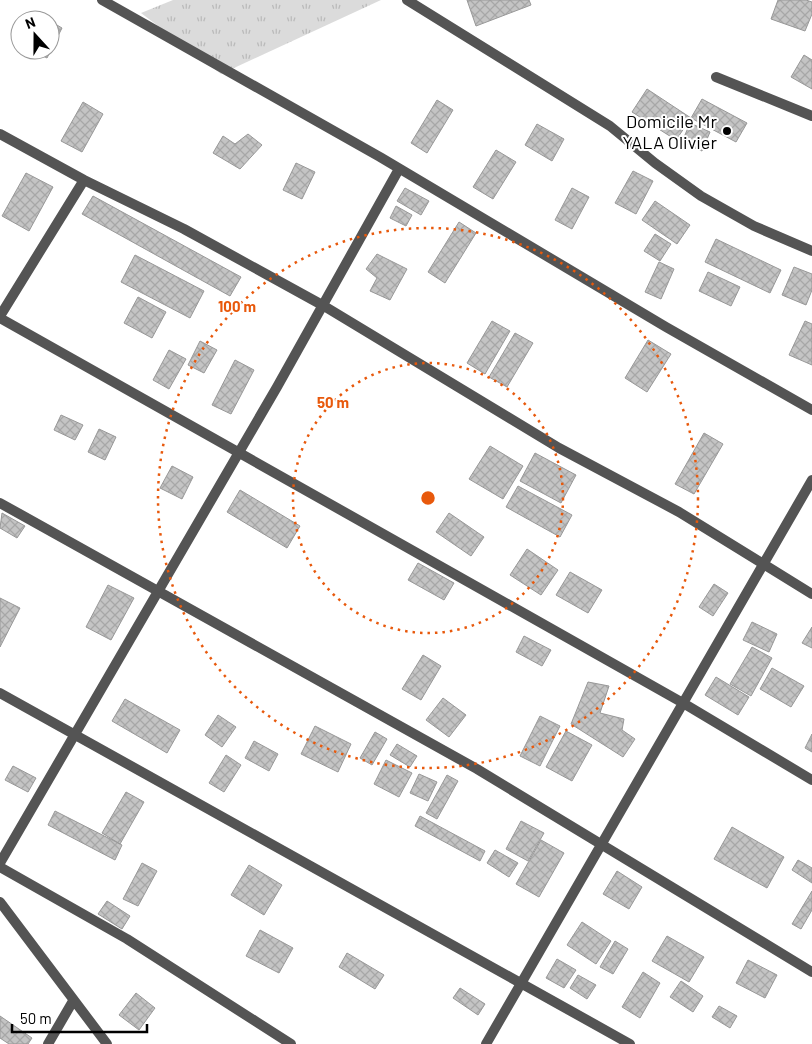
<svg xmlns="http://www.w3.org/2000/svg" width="812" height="1044" font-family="Barlow,sans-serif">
	<defs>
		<pattern id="grass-tufts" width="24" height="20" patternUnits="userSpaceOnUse" patternTransform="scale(1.25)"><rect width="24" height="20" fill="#dbdbdb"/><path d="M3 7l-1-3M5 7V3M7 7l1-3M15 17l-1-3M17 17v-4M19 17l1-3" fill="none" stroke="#bababa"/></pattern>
		<pattern id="building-cross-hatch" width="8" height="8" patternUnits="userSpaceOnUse" patternTransform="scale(1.25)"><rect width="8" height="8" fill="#c4c4c4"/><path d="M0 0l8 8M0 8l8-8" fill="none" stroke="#a7a7a7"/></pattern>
	</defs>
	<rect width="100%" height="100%" fill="#fff"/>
	<path fill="url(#grass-tufts)" d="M173 0H381L221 74 141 13Z"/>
	<path fill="url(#building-cross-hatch)" stroke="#989898" d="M467 0H529L531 5 476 26Z
		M778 0H806L812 2V14L805 31 771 19Z
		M31 12 47 20H27Z
		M50 21 62 28 47 58 31 50H50Z
		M804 55 812 60V89L791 77Z
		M647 89 691 118 676 140 632 112Z
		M702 99 747 123 736 142 691 118Z
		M437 100 453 110 427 153 411 143Z
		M83 102 103 114 82 152 61 141Z
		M690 123 710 132 702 151 682 142Z
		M537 124 564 139 552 161 525 145Z
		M248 134 262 145 240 169 213 153 223 136 235 144Z
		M496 150 516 162 493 199 473 187Z
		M296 163 315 172 302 199 283 190Z
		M633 171 653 181 636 214 615 203Z
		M26 173 53 187 29 231 2 216Z
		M405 188 429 201 421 215 397 201Z
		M572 188 589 197 572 229 555 220Z
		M93 196 241 277 230 296 82 214Z
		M655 201 690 225 677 244 642 220Z
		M396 206 412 215 406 226 390 218Z
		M459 222 476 233 445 283 428 272Z
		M655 234 671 244 660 261 644 251Z
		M716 239 781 270 770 293 705 262Z
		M377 254 407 269 390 300 370 291 377 278 366 269Z
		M135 255 204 291 190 318 121 282Z
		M659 262 674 269 661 299 645 292Z
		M794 267 812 274V290L806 305 782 295Z
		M708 272 740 287 731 306 699 291Z
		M138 297 166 312 152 338 124 323Z
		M492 321 510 331 485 374 467 363Z
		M805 321 812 324V365L789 355Z
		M515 333 533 343 507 387 489 377Z
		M648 340 671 354 647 392 625 378Z
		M200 341 217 350 204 373 188 365Z
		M169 350 186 359 169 389 153 380Z
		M235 360 254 370 231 414 212 405Z
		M61 415 83 425 75 440 54 430Z
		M99 429 116 437 105 460 88 452Z
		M704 433 723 444 694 494 675 484Z
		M490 446 523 466 503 499 469 479Z
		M535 453 576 475 561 503 520 481Z
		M172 466 193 477 182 499 160 488Z
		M518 486 572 515 560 537 506 507Z
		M240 490 300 526 287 548 227 512Z
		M2 513 25 526 17 538 0 528Z
		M449 513 484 537 471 556 436 532Z
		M527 549 558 570 541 595 510 575Z
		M418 563 454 583 444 600 408 580Z
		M570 572 602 590 588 613 556 595Z
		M714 584 728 593 713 616 699 607Z
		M108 585 134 598 111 640 86 627Z
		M0 598 20 608 0 647Z
		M752 622 777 634 769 652 743 640Z
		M812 627V648L802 643Z
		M524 636 551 650 542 666 516 652Z
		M752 647 772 658 751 696 730 684Z
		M423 655 441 666 421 700 402 689Z
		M772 668 804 686 791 707 760 689Z
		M716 677 749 697 738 715 705 695Z
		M588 682 609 686 600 713 624 719 622 730 635 739 623 757 571 724Z
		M443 698 466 715 449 737 426 720Z
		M125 699 180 730 167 753 112 721Z
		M218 715 236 727 222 747 205 735Z
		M540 716 560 726 540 766 520 756Z
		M315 726 351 744 338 772 301 754Z
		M566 731 592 745 572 781 546 767Z
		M375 732 387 739 372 765 360 758Z
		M812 734V752L805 748Z
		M254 741 278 754 269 771 245 758Z
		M397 744 417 756 410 767 390 755Z
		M226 755 241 765 224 792 209 783Z
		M386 760 412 773 399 797 374 784Z
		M13 766 36 778 28 792 5 780Z
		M419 774 437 782 428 801 410 793Z
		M447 775 458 781 437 819 426 813Z
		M126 792 144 802 120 844 102 833Z
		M55 811 122 845 115 860 48 825Z
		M420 816 485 851 480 861 415 826Z
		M521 821 544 833 528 861 506 849Z
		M732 827 784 857 767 888 714 859Z
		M541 840 564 853 539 897 516 884Z
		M495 850 518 863 509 877 487 863Z
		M798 860 812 868V883L792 870Z
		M142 863 157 871 138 906 123 899Z
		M249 865 282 885 264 915 231 895Z
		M617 871 642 887 629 909 603 894Z
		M812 891V910L801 929 792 924Z
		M107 901 130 916 122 929 98 914Z
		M582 922 611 941 596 964 567 945Z
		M260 930 293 948 279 973 246 956Z
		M667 936 704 957 689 982 652 961Z
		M615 941 628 949 613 974 600 967Z
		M347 953 384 975 375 989 339 967Z
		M557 959 576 970 564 988 546 978Z
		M748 960 777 975 765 998 736 983Z
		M643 972 660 983 640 1018 622 1007Z
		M578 975 596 985 587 999 570 988Z
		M681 981 703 996 693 1012 670 997Z
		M460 988 485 1004 478 1015 453 998Z
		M136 993 155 1008 139 1030 119 1015Z
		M719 1006 737 1016 730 1028 712 1017Z
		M0 1016 32 1038 28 1044H9L0 1038Z"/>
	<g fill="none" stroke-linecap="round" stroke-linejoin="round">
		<path stroke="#545454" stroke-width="10" d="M102 0 380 157 666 327 812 410
			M407 0 610 126 655 163 701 196 754 226 812 251
			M716 77 812 116
			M0 134 84 180 184 229 324 306 559 448 679 512 812 594
			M0 316 84 180
			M0 318 683 703 812 780
			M0 503 477 769 812 972
			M0 693 630 1044
			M0 863 277 387 399 169
			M0 867 127 939 291 1044
			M0 902 107 1044
			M48 1044 73 1001
			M486 1044 812 480"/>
	</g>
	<g fill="none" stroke="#e8590c" stroke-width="2.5" stroke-dasharray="2.5 5">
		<circle cx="428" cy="498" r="135"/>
		<circle cx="428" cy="498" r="270"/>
	</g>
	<circle fill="#000" stroke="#fff" stroke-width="2" cx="727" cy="131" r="5"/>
	<g text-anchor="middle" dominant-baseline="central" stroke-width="4" stroke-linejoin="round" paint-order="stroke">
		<g font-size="18" fill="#000" stroke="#fff" text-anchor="end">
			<text x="717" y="121">Domicile Mr<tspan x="717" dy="21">YALA Olivier</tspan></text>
		</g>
	</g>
	<circle cx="428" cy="498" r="8" fill="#e8590c" stroke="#fff" stroke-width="2.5"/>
	<g font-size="15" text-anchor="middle" font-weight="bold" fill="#e8590c" stroke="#fff" stroke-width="4" stroke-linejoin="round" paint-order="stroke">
		<text x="237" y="312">100 m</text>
		<text x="333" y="408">50 m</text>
	</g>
	<g transform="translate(35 35) rotate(339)"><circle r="24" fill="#ffffff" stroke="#999999"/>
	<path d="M0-4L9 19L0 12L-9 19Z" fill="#000000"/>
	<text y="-8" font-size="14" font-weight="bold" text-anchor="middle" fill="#000000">N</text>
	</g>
	<path d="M12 1024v8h135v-8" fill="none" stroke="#000000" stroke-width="2.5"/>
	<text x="20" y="1024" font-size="15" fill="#000000" stroke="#ffffff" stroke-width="4" paint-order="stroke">50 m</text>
</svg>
